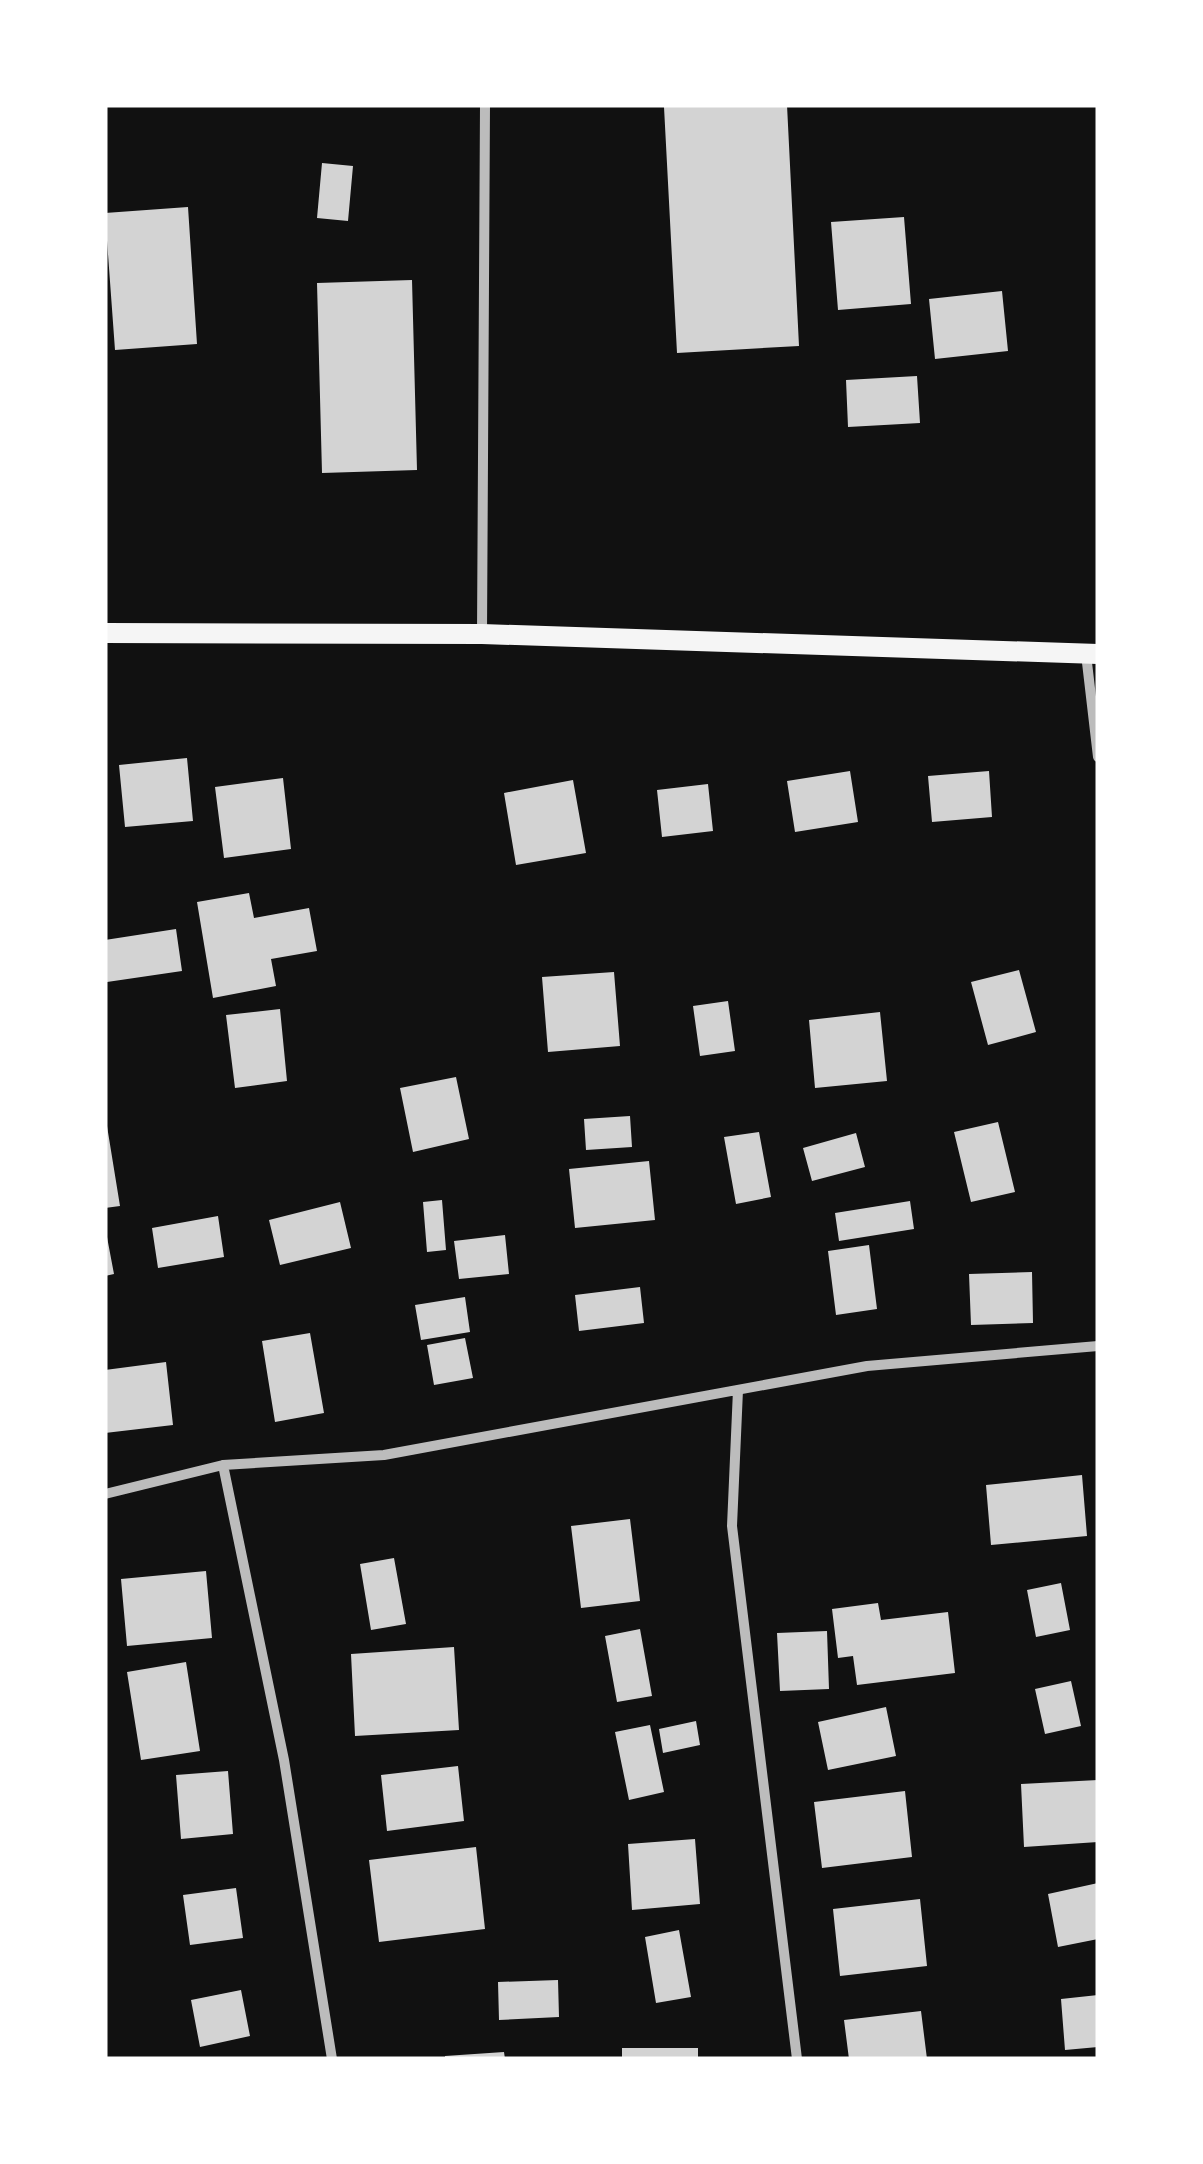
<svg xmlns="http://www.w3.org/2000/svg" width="1203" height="2164" font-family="Cabin,sans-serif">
	<rect width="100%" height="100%" fill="#111"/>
	<path fill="#d3d3d3" d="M690 105H787L799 346 677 353 664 107Z
		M322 163 353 166 348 221 317 218Z
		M188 207 197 344 115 350 105 213Z
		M904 217 911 304 838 310 831 222Z
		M412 280 417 470 322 473 317 283Z
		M1002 291 1008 351 935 359 929 299Z
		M917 376 920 423 848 427 846 380Z
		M187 758 193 821 125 827 119 765Z
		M850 771 858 822 795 832 787 781Z
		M989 771 992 817 932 822 928 776Z
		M283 778 291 849 224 858 215 787Z
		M573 780 586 853 516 865 504 793Z
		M708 784 713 831 662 837 657 790Z
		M249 893 254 918 309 908 317 951 271 959 276 986 213 998 197 902Z
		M176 929 182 971 107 982 105 940Z
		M1019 970 1036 1032 988 1045 971 982Z
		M614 972 620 1046 548 1052 542 977Z
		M728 1001 735 1051 700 1056 693 1006Z
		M280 1009 287 1081 235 1088 226 1015Z
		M880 1012 887 1081 815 1088 809 1020Z
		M456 1077 469 1139 413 1152 400 1088Z
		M630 1116 632 1147 586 1150 584 1119Z
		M998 1122 1015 1192 971 1202 954 1132Z
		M105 1126H107L120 1206 105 1208Z
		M759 1132 771 1197 736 1204 724 1137Z
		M856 1133 865 1167 812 1181 803 1148Z
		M649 1161 655 1220 575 1228 569 1169Z
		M442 1200 446 1250 427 1252 423 1202Z
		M910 1201 914 1229 839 1241 835 1213Z
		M340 1202 351 1248 280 1265 269 1220Z
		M218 1216 224 1257 158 1268 152 1228Z
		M505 1235 509 1274 459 1279 454 1241Z
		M107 1237 114 1274 105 1276V1238Z
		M869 1245 877 1309 836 1315 828 1251Z
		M1032 1272 1033 1323 971 1325 969 1274Z
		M640 1287 644 1323 579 1331 575 1295Z
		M465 1297 470 1332 421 1340 415 1305Z
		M310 1333 324 1413 275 1422 262 1341Z
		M465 1338 473 1378 434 1385 427 1345Z
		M166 1362 173 1425 105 1433V1370Z
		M1082 1475 1087 1536 991 1545 986 1485Z
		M630 1519 640 1601 581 1608 571 1526Z
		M394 1558 406 1624 371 1630 360 1564Z
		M206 1571 212 1638 127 1646 121 1579Z
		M1061 1583 1070 1630 1036 1637 1027 1590Z
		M878 1603 881 1620 948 1612 955 1673 857 1685 853 1656 838 1658 832 1609Z
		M640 1629 652 1696 617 1702 605 1636Z
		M827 1631 829 1689 780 1691 777 1633Z
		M454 1647 459 1730 355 1736 351 1654Z
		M186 1662 200 1751 141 1760 127 1672Z
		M1071 1681 1081 1726 1045 1734 1035 1689Z
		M886 1707 896 1756 828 1770 818 1722Z
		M696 1721 700 1745 663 1753 659 1729Z
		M650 1725 664 1792 629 1800 615 1732Z
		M458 1766 464 1821 387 1831 381 1775Z
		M228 1771 233 1834 181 1839 176 1775Z
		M1098 1780V1842L1024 1847 1021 1784Z
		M905 1791 912 1857 822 1868 814 1802Z
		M695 1839 700 1904 632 1910 628 1844Z
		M476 1847 485 1929 379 1942 369 1860Z
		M1098 1883V1939L1058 1947 1048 1894Z
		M236 1888 243 1938 190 1945 183 1895Z
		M920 1899 927 1966 840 1976 833 1909Z
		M679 1930 691 1997 656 2003 645 1937Z
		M558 1980 559 2017 499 2020 498 1982Z
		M241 1990 250 2036 200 2047 191 2000Z
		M1098 1995V2047L1065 2050 1061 1999Z
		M921 2011 927 2059H849L844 2020Z
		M622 2048H698V2059H622Z
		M504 2052 505 2059H445V2056Z"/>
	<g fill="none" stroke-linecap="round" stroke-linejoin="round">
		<path stroke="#bcbcbc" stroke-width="10" d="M482 634 485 105
			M1086 654 1098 757
			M738 1390 732 1526 797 2059
			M223 1465 284 1760 332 2059
			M105 1494 223 1465 384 1455 867 1366 1098 1346"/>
		<path stroke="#f5f5f5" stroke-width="20" d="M105 633 482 634 1098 654"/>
	</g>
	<rect width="1203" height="2164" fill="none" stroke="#ffffff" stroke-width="215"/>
</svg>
